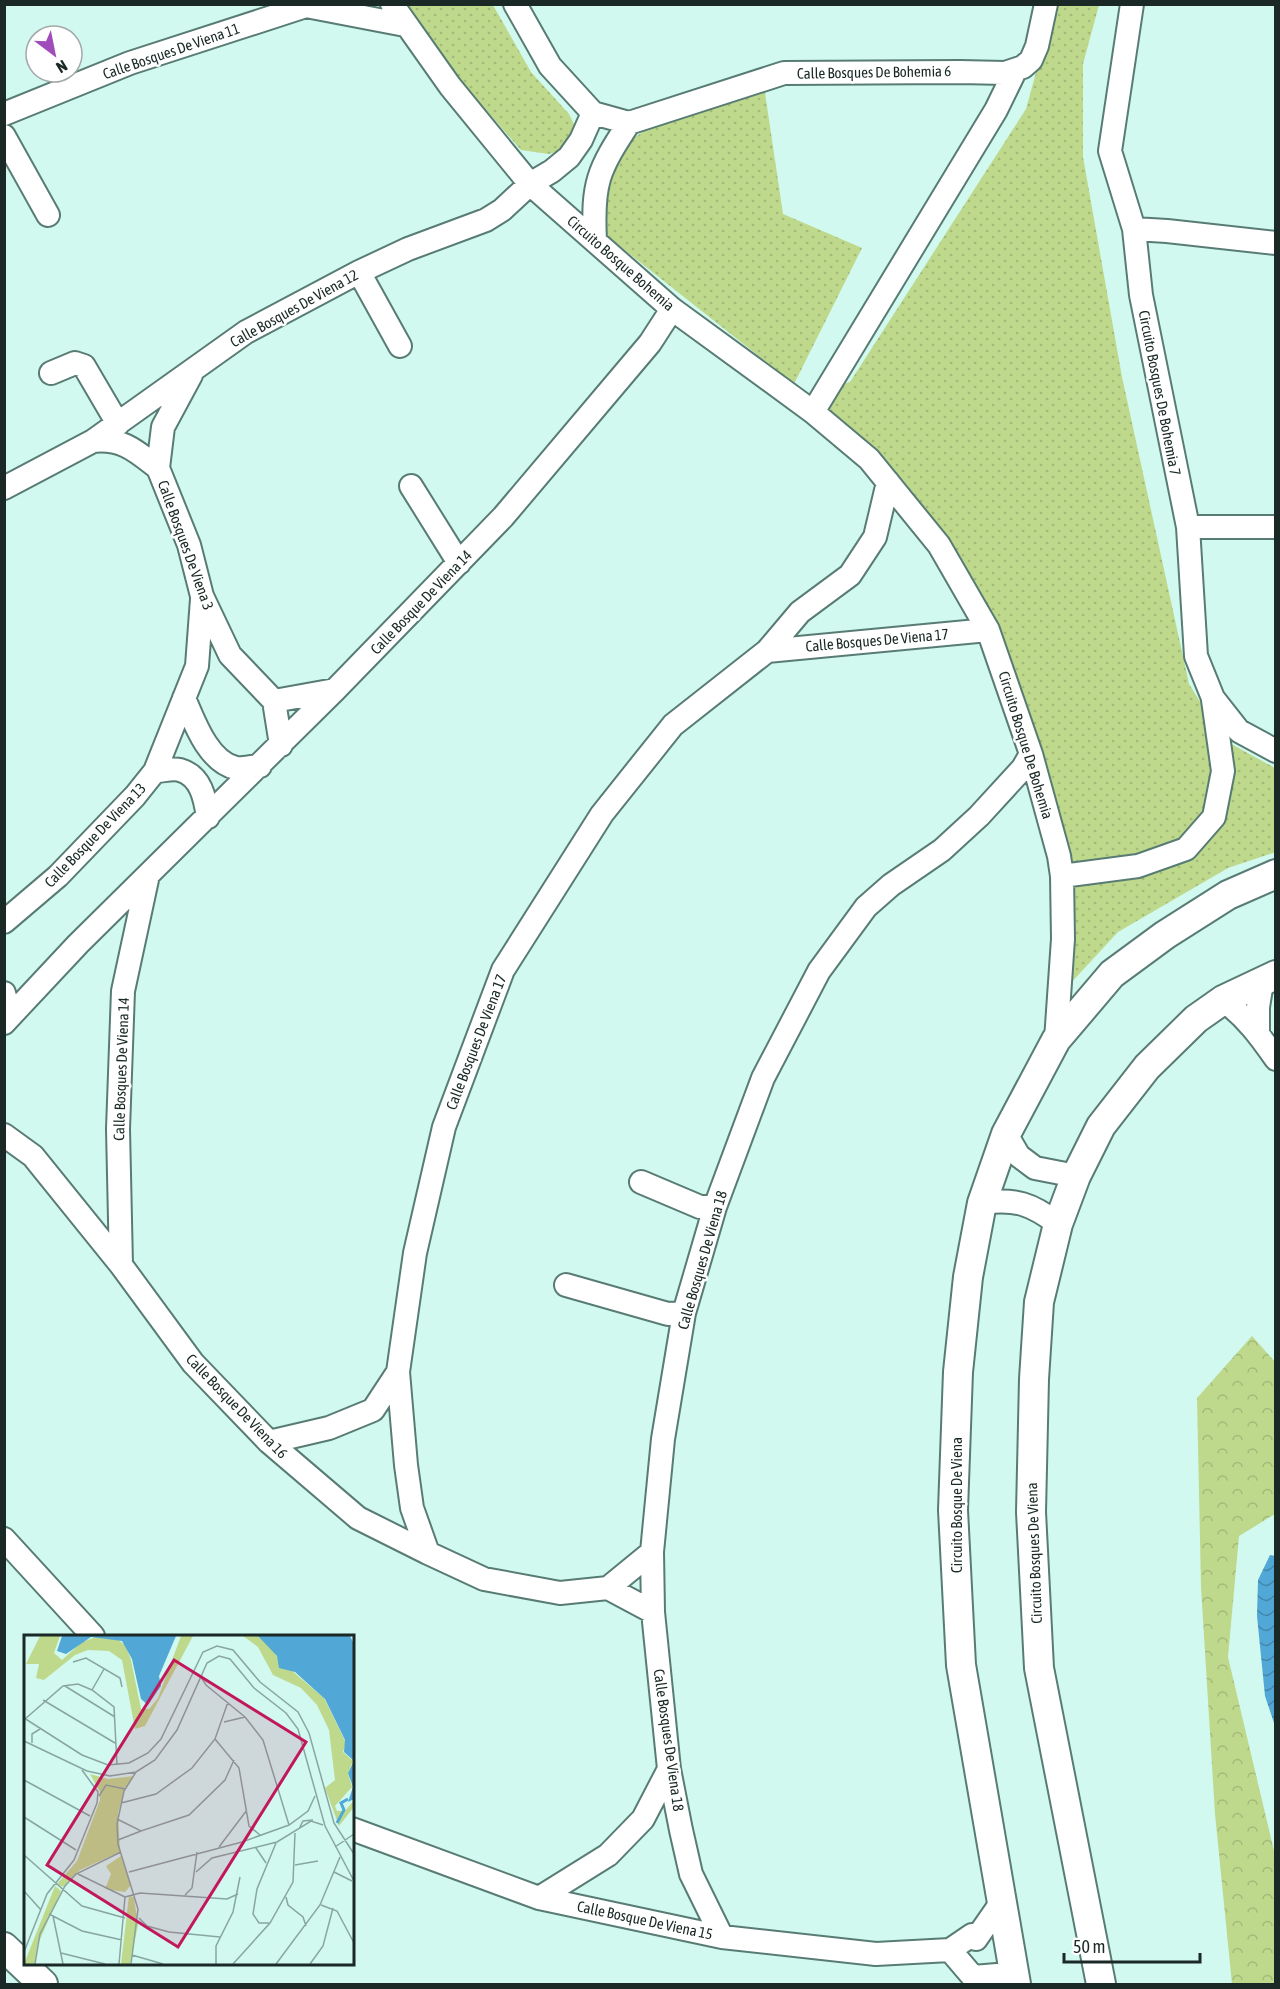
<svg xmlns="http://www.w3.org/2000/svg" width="1280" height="1989" font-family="'Asap Condensed',sans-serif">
	<defs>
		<pattern id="forest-crowns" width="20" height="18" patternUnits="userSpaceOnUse" patternTransform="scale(1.5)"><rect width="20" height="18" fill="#bed98c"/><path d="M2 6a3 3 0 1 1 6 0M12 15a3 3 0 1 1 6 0" fill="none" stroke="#a3ba79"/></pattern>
		<pattern id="park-dots" width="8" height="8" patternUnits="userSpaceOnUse" patternTransform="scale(1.5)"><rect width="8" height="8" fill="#bed98c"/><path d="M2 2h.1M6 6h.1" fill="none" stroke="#a3ba79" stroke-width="1.8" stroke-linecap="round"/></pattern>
		<pattern id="water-waves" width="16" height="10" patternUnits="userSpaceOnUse" patternTransform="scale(1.5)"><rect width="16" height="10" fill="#51a7d6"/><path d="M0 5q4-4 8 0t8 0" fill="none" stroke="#4288ad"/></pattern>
	</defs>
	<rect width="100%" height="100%" fill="#d1f9f0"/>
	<path fill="url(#forest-crowns)" d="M1252 1336 1275 1362V1514L1239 1536 1228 1657 1275 1855V1984H1232L1215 1814 1201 1587 1197 1398Z"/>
	<path fill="url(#park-dots)" d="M399 5H493L531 72 569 114 577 130 570 148 549 154 521 150 448 67Z
		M1047 5H1099L1083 64V157L1122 377 1189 684 1224 740 1275 768 1276 852 1228 868 1118 932 1056 999 1067 877 968 580 823 409 832 387 850 382 1026 109 1037 69Z
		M764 86 783 214 862 248 794 384 598 229 610 153 660 121Z"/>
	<path fill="url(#water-waves)" d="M1270 1555 1276 1556 1275 1726 1265 1696 1257 1616 1258 1580Z"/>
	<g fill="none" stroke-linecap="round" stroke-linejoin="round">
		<defs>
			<path id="minor" d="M392 4 450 86 530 184 672 309 813 412 869 459 939 545 988 630 1031 754 1059 856 1062 876 1063 939 1056 1040
				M515 4 550 66 593 113
				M1132 4 1110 151 1134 229 1141 295 1188 527 1196 656 1213 698 1239 731 1276 751
				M593 113 629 123 784 73 960 72 1005 73 1023 67 1031 60 1037 46 1046 4
				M4 114 130 63 306 6 405 25
				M4 136 48 215
				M1134 229 1167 231 1276 243
				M595 240C592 183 598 170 629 123
				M359 272 400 346
				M51 373 75 363 84 366 118 424
				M191 375 163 427 158 468 189 545 202 596 230 655 274 701 281 745
				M813 412 996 110 1015 71
				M93 441C123 438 136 451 158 468
				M411 486 459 563
				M4 488 93 441 246 332 359 272 408 249 486 220 502 210 530 184 552 171 569 157 581 140 593 113
				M1188 527H1276
				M767 651 800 612 850 575 875 537 888 482
				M184 698C194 721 208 762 236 768 243 769 253 766 260 766
				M274 701 335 690
				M155 771C162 771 173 768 180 770 201 776 205 798 208 817
				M1062 876 1138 866 1186 849 1214 817 1223 771 1213 700
				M4 922 58 876 135 796 155 771 197 666 202 599
				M4 993 10 1016
				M1223 1000C1246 1017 1260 1036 1276 1059
				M4 1023 78 944 335 690 503 517 650 343 672 309
				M1258 1032V1007L1262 982
				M1006 1134 1019 1156 1035 1168 1076 1176
				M4 1135 33 1156 121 1265 193 1363 269 1442 358 1518 428 1553 484 1579 560 1593 608 1588 652 1552
				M641 1182 700 1207H715
				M982 1203C1015 1198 1032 1204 1058 1224
				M121 1265 118 1129 123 991 148 875
				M566 1285 668 1314 684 1313
				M398 1372 406 1465 412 1508 428 1553
				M269 1442 329 1428 373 1410 398 1372 415 1253 444 1127 503 970 602 814 673 725 767 651 988 630
				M4 1539 93 1636
				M608 1588 653 1612
				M352 1829 539 1898 722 1937 876 1954 950 1950 972 1935 976 1939 1001 1903
				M539 1898 608 1855 643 1819 669 1769
				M722 1937 691 1874 681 1830 669 1769 653 1612 652 1552 663 1439 684 1313 715 1207 763 1078 819 971 866 907 891 885 942 850 979 816 1023 768 1031 754
				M950 1950 973 1977 997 1975 1010 1984"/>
			<path id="major" d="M4 1947 43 1984
				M1016 1984 961 1665 953 1510 958 1372 968 1277 982 1203 1006 1134 1056 1040 1112 974 1165 935 1228 895 1276 874
				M1101 1984 1039 1668 1031 1512 1034 1379 1039 1302 1058 1224 1076 1176 1101 1126 1147 1067 1196 1019 1223 1000 1276 975"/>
		</defs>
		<use href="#minor" stroke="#587c74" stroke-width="26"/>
		<use href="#major" stroke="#587c74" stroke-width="32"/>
		<use href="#minor" stroke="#fff" stroke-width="22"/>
		<use href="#major" stroke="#fff" stroke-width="28"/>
	</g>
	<g text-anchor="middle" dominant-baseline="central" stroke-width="5" stroke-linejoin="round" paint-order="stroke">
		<g font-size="15" fill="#1a2926" stroke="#fff">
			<text transform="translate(171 51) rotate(-19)">Calle Bosques De Viena 11</text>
			<text transform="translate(874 72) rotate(-1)">Calle Bosques De Bohemia 6</text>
			<text transform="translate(621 263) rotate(41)">Circuito Bosque Bohemia</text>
			<text transform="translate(294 308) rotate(-29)">Calle Bosques De Viena 12</text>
			<text transform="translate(1160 393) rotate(79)">Circuito Bosques De Bohemia 7</text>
			<text transform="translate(186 545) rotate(70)">Calle Bosques De Viena 3</text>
			<text transform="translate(421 602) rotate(-46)">Calle Bosque De Viena 14</text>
			<text transform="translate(877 640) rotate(-5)">Calle Bosques De Viena 17</text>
			<text transform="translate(1026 745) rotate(73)">Circuito Bosque De Bohemia</text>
			<text transform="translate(95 835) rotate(-46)">Calle Bosque De Viena 13</text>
			<text transform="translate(476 1042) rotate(-69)">Calle Bosques De Viena 17</text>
			<text transform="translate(121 1069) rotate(-88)">Calle Bosques De Viena 14</text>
			<text transform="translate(702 1260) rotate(-74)">Calle Bosques De Viena 18</text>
			<text transform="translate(237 1406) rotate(46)">Calle Bosque De Viena 16</text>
			<text transform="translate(956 1505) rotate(-90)">Circuito Bosque De Viena</text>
			<text transform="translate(1034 1553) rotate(-92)">Circuito Bosques De Viena</text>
			<text transform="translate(669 1740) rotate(82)">Calle Bosques De Viena 18</text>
			<text transform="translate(645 1920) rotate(12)">Calle Bosque De Viena 15</text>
		</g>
	</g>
	<g transform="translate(24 1635)">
		<rect width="330" height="330" fill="#d1f9f0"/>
		<path d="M16 1H36L30 18 38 25 58 7 72 2 93 4 102 11 107 25 117 74H125L134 63 157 1H169L121 91 111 94 98 25 85 16 64 15 51 20 20 45 12 43 15 29H2ZM219 1H234L248 13 254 24 300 63 310 83 322 108 319 117 329 126 324 138 328 152 311 171 313 176H321L330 165V172L315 191 301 153 311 145 305 95 293 70 277 53 249 40 234 12Z" fill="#bed98c"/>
		<path d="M66 139 84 144 110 141 101 153 94 178 96 217 56 235 39 252 33 249 53 226 76 165V157ZM97 221 107 250 101 257 81 254 87 239 82 231ZM31 251 37 256 14 309 11 329H0ZM105 260 110 263 114 290 106 329H97Z" fill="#bed98c"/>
		<path d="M38 1H152L135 41 137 51 124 70 117 64 108 24 98 6 67 2 42 19 33 16ZM234 1H326L330 9V164L324 167 329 152 324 138 330 126 320 117 321 105 301 64 271 37 255 33 253 21Z" fill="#51a7d6"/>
		<path fill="none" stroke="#51a7d6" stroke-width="3" d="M313 188 320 175 317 168 324 164"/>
		<path fill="none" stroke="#88a69f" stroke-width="1.5" d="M49 27 62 23 96 43 98 52M177 42 182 50 221 82 239 105 265 190M41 51 91 82M68 55 80 34M19 65 91 108M0 83 58 120 84 130 105 128 124 118 137 104 179 17 193 11 209 15 236 47 274 77 285 98 310 188 330 219M1 84 39 51 54 49 68 55 90 72 93 130M200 87 221 82M191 104 215 133 225 191 236 200M0 106 63 136 86 141 112 137 131 125 153 95 183 28 195 21 206 24 230 53 262 78 274 94 301 191 330 246M8 108V99L16 94M0 145 66 181M75 161 82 150 101 154M97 168 132 159 168 133 191 104 204 67M0 182 52 215M93 184 117 196 165 180 201 145 210 125M275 194 279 186 289 185M94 205 117 196M195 212 223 175M311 212 330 199M232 213 242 228M0 220 58 271 101 283M271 230 294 226M105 237 218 207 265 190 284 176 291 161M172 237 188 223 253 207 287 186 299 190M310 237 328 246M54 239 101 262M0 256 17 275M161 260 168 253 173 217M101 262 116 258 203 264 214 259M262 262 264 270 279 282 282 291M297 270 313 276 330 308M25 279 58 296 98 305M29 281 39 329M115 283 123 291 145 297 196 302M245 288H235L229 279 233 254 252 208M0 317 23 259 50 225 73 168 74 157 58 135M37 318 81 329M108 320 139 329M11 329 16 299 41 251 52 239 97 217M95 329 101 262M107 329 114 274 94 209 93 189 100 156 112 137M192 329V311L209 277 216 242M209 329 246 288 269 247 271 198M252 329 296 270 316 222M286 329 299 311 309 273"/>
		<path fill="#c2185b" fill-opacity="0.15" stroke="#c2185b" stroke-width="3" d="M150 25 282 107 154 312 23 230Z"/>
		<rect width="330" height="330" fill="none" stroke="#1a2926" stroke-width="3"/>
	</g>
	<rect width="1280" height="1989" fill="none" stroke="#1a2926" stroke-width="12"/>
	<g transform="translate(54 54) rotate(148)"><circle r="28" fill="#ffffff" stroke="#a3a9a8" stroke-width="1.5"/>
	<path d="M0-4.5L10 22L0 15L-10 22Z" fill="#a14cbb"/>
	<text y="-9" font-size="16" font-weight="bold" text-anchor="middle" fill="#1a2926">N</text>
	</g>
	<path d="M1064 1953v9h136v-9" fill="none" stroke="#1a2926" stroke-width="3"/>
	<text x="1073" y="1953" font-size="18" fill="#1a2926" stroke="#ffffff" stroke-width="4.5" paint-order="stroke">50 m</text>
</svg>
